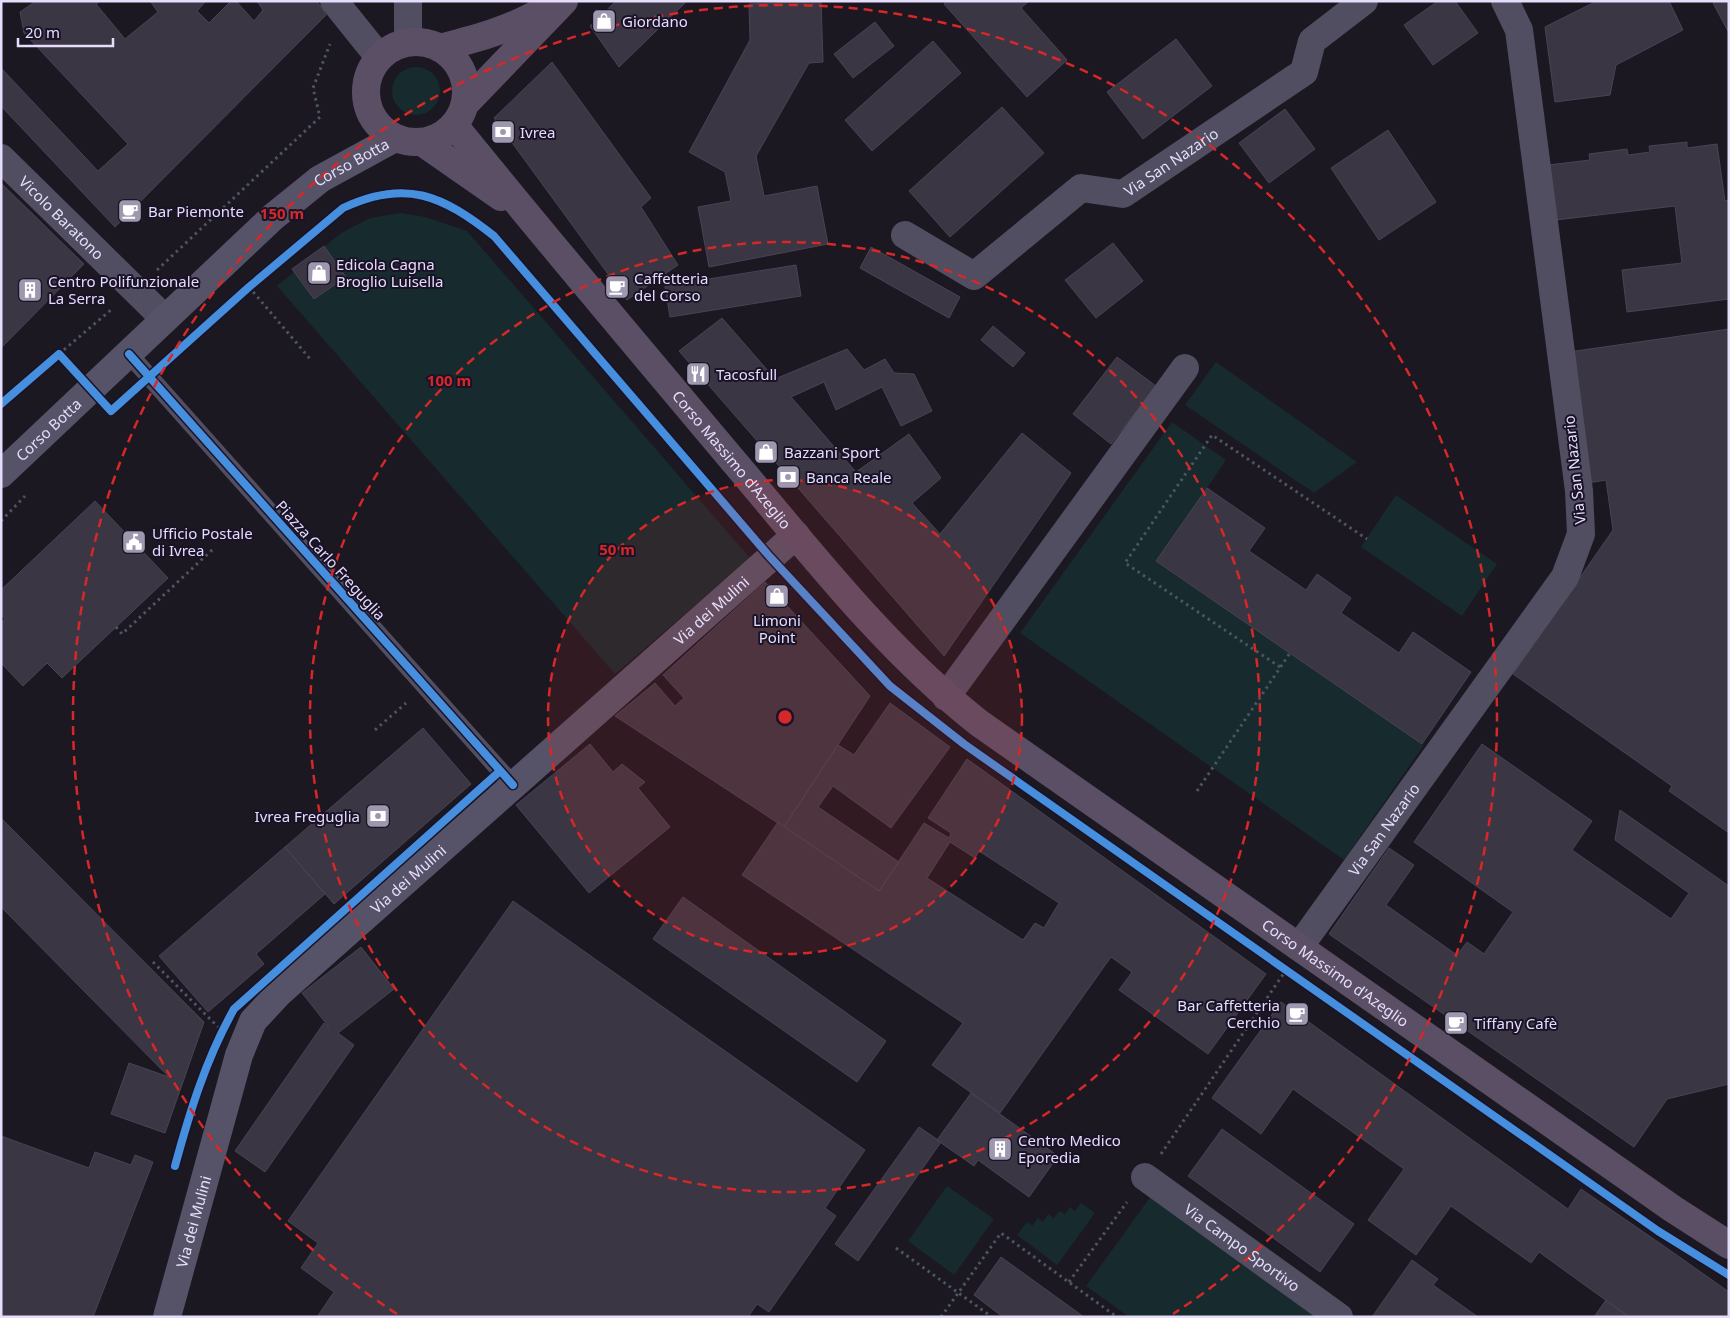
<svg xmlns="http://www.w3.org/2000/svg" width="1730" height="1318" font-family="'Noto Sans',sans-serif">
	<rect width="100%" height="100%" fill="#1b1822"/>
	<path fill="#172a2e" d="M392 91a24 24 0 1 1 48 0a24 24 0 1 1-48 0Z
		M401 213 425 217 467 231 750 558 615 674 277 286 341 233 370 218Z
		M1216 362 1357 462 1314 493 1185 405Z
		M1172 422 1226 460 1157 562 1424 745 1344 860 1020 633Z
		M1396 495 1497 564 1462 616 1361 547Z
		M947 1186 994 1219 954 1275 908 1241Z
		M1151 1196 1319 1317H1129L1086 1286Z
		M1081 1203 1095 1213 1057 1265 1017 1235 1027 1222 1032 1226 1038 1218 1043 1222 1048 1214 1054 1218 1059 1211 1065 1214 1070 1207 1075 1211Z"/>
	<path fill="#3b3643" stroke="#494354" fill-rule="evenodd" d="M36 1H100L96 4 125 39 158 12 150 1H206L197 11 209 23 231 1H236L254 21 263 10 257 1H317L326 15 115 227 1 106V68L98 171 128 144 24 33 20 12Z
		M616 1H687L619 67 590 26Z
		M821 1 823 62 809 63 756 156 764 196 817 186 828 244 709 267 698 207 731 201 725 172 689 152 750 40 749 4Z
		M946 1H1029L1021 8 1067 60 1027 97 944 4Z
		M1438 1H1455L1478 33 1433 65 1404 25Z
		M1597 1H1669L1683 30 1616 65 1610 95 1555 102 1545 27Z
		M1717 1H1729V33L1713 3Z
		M875 22 894 46 853 78 834 54Z
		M1176 39 1212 86 1143 139 1107 92Z
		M933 41 961 73 872 151 845 120Z
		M552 62 651 198 641 207 678 265 627 300 494 118Z
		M1002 107 1044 153 950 237 909 191Z
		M1285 109 1315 149 1269 183 1239 143Z
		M1388 130 1436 202 1379 240 1331 168Z
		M1687 142V148L1717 144 1725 201 1729 200V299L1627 312 1622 270 1682 263 1675 206 1547 221 1540 166 1590 160 1589 154 1627 149 1628 155 1650 152 1649 146Z
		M1 183 84 264 1 348Z
		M1113 243 1143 281 1096 318 1065 280Z
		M324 246 346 277 314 299 292 269Z
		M871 247 960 297 949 318 860 268Z
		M796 265 801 296 670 317 665 286Z
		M722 318 775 379 847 349 864 370 885 359 894 373 914 374 932 411 901 426 882 387 836 410 824 382 791 397 856 472 909 434 941 478 912 503 940 534 1022 433 1071 473 944 656 679 351Z
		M993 326 1025 353 1013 367 981 340Z
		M1729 329V833L1669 791 1672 786 1513 674 1613 530 1606 480 1588 483 1569 352Z
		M1117 357 1156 386 1111 444 1073 414Z
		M1207 488 1265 528 1249 551 1306 590 1317 574 1351 598 1341 613 1399 653 1413 632 1471 672 1422 744 1156 561Z
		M95 501 168 578 62 678 47 663 23 686 1 663V622L5 619 1 614V590Z
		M765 582 870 696 784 827 615 716 655 683 675 706 684 698 663 675Z
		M890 703 950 747 891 828 833 786 818 807 899 862 879 891 784 827 838 745 854 755Z
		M423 728 471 784 334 904 285 847Z
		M590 744 613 772 622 764 645 782 638 788 670 827 589 893 516 805Z
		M1482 744 1592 821 1572 850 1671 919 1689 893 1615 840 1620 810 1729 886V1084L1667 1099 1634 1147 1329 934 1389 848 1414 865 1386 905 1457 955 1467 942 1484 954 1513 912 1414 842Z
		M967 759 1266 974 1208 1054 1119 990 1132 972 1111 957 1000 1113 932 1065 963 1023 742 875 778 822 879 891 924 823 949 838 951 833 928 818ZM950 842 975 858 979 851 1059 903 1044 928 1035 923 1023 940 927 878Z
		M1 818 204 1022 165 1133 111 1114 129 1063 169 1077 1 907Z
		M285 847 325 894 256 954 264 964 208 1012 159 956Z
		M683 897 886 1041 857 1082 653 939Z
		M513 901 865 1150 825 1208 836 1216 769 1312 757 1304 748 1317H317L334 1292 301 1268 318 1243 288 1221Z
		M361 947 394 989 338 1033 354 1045 265 1172 235 1151 324 1023 329 1027 302 993Z
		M1281 1002 1568 1209 1581 1189 1671 1251 1729 1292V1317H1629L1539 1252 1531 1263 1451 1206 1416 1255 1368 1220 1404 1169 1293 1089 1261 1134 1212 1098Z
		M971 1093 1058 1156 1029 1197 978 1160 974 1166 937 1140Z
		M919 1127 941 1142 858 1261 835 1244Z
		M1222 1129 1354 1224 1320 1272 1188 1176Z
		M1 1136 89 1168 95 1152 131 1165 135 1155 153 1162 93 1317H1Z
		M1001 1257 1084 1317H1003L974 1295Z
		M1412 1260 1438 1279 1433 1285 1478 1317H1372Z
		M1606 1300 1629 1317H1594Z"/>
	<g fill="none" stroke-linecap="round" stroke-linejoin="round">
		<path stroke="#4d5463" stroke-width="3" stroke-dasharray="2.5 4" stroke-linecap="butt" d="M157 270 320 117 313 88 330 44
			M249 287 311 360
			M59 354 112 309
			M1 521 25 496
			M116 627 122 634 213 549
			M1280 667 1125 563 1212 435 1367 539
			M375 730 406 703
			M1197 791 1290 653
			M153 962 218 1027
			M1161 1154 1284 973
			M896 1248 992 1317
			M1069 1282 1127 1202
			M941 1317 1001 1233 1117 1317"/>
		<path stroke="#514e62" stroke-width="18" d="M129 354 513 785"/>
		<g stroke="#514e62" stroke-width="28">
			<path d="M334 1 379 57"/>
			<path d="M408 42V1"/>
			<path id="s1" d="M1 158 165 319"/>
			<path id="s2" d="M905 235 974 276 1081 188 1123 194 1304 72 1312 41 1364 1"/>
			<path d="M946 697 1185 368"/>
			<path id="s3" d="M1299 947 1565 577 1581 534 1579 491 1519 30 1505 1"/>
			<path id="s4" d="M1145 1177 1339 1317"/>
		</g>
		<g stroke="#565268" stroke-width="28">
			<path id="s5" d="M1 474 273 217 320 179 395 138"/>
			<path id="s6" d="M167 1317 239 1055 253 1021 279 993 796 535"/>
		</g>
		<g stroke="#5b4f66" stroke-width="28">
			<circle cx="416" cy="92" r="50"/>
			<path d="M440 48C478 38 509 30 544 10"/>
			<path d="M465 104 564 1"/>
			<path id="s7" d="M454 125C546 239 641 351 736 464 812 554 886 650 979 723L1673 1209 1729 1245"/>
			<path d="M422 142 501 197"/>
		</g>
		<defs>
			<path id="cycleway" d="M129 354 513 785
				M1 404 59 354 111 411 249 287 343 208C406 178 443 196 494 236L770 557 890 686 964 744 1048 803 1658 1231 1729 1275
				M175 1166C190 1111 206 1059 234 1009L500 771"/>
		</defs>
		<use href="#cycleway" stroke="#1a1327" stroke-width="11"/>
		<use href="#cycleway" stroke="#468fdf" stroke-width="8"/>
	</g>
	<circle cx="785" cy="717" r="237" fill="#d62828" fill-opacity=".12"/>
	<g fill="none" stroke="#d62828" stroke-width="2.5" stroke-dasharray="9 6">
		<circle cx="785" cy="717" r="237"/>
		<circle cx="785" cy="717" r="475"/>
		<path d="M397 1314A712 712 0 1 1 1173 1314"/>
	</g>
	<defs>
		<symbol id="shop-square" viewBox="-11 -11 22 22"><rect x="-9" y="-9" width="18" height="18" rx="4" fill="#9e98af" stroke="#1a1327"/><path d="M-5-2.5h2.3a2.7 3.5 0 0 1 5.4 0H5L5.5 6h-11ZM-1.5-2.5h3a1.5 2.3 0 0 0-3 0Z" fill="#fff"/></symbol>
		<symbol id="bank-square" viewBox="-11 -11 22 22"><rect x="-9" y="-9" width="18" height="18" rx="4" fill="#9e98af" stroke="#1a1327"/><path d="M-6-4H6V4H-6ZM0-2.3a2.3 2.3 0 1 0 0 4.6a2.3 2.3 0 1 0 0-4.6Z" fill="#fff"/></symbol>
		<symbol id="cafe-square" viewBox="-11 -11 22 22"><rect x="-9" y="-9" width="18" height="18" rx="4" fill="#9e98af" stroke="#1a1327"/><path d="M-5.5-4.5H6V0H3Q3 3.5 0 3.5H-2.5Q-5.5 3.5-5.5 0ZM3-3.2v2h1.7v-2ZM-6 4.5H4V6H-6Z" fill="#fff"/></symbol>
		<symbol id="building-square" viewBox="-11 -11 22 22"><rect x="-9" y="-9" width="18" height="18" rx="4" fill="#9e98af" stroke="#1a1327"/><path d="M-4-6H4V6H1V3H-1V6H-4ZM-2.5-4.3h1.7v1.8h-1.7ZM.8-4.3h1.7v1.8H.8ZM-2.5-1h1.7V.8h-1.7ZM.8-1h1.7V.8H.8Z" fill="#fff"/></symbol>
		<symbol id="restaurant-square" viewBox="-11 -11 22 22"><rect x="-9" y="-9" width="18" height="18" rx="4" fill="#9e98af" stroke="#1a1327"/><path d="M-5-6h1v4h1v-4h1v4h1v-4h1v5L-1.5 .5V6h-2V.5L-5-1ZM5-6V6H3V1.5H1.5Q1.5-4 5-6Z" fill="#fff"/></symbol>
		<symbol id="civic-square" viewBox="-11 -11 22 22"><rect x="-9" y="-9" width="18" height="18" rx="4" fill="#9e98af" stroke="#1a1327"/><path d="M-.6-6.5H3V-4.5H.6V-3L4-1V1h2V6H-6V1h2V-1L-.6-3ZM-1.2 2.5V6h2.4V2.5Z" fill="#fff"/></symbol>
	</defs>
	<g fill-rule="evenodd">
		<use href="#shop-square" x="590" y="7" width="28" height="28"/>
		<use href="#bank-square" x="489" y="118" width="28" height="28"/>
		<use href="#cafe-square" x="116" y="197" width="28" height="28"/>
		<use href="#shop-square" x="305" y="259" width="28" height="28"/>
		<use href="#cafe-square" x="603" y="273" width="28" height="28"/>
		<use href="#building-square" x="16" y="276" width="28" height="28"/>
		<use href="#restaurant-square" x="684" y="360" width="28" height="28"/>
		<use href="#shop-square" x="752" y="438" width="28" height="28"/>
		<use href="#bank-square" x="774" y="463" width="28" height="28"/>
		<use href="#civic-square" x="120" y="528" width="28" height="28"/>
		<use href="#shop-square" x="763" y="582" width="28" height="28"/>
		<use href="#bank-square" x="364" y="802" width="28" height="28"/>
		<use href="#cafe-square" x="1283" y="1000" width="28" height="28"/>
		<use href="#cafe-square" x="1442" y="1009" width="28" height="28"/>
		<use href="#building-square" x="986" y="1135" width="28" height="28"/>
	</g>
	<g text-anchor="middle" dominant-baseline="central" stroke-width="4" stroke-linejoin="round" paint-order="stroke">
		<g font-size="15" fill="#e5ddfb" stroke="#1a1327" text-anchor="start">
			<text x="622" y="21">Giordano</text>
			<text x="520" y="132">Ivrea</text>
			<text x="148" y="211">Bar Piemonte</text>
			<text x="336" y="264">Edicola Cagna<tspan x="336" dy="17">Broglio Luisella</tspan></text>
			<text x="634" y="278">Caffetteria<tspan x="634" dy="17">del Corso</tspan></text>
			<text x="48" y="281">Centro Polifunzionale<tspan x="48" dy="17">La Serra</tspan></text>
			<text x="716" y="374">Tacosfull</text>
			<text x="784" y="452">Bazzani Sport</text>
			<text x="806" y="477">Banca Reale</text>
			<text x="152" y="533">Ufficio Postale<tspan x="152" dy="17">di Ivrea</tspan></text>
			<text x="777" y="620" text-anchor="middle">Limoni<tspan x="777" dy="17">Point</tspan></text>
			<text x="360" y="816" text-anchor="end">Ivrea Freguglia</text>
			<text x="1280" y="1005" text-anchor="end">Bar Caffetteria<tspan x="1280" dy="17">Cerchio</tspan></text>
			<text x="1474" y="1023">Tiffany Cafè</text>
			<text x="1018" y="1140">Centro Medico<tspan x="1018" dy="17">Eporedia</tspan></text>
		</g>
		<g font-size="15" fill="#e5ddfb" stroke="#1a1327">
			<text stroke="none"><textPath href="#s2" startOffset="319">Via San Nazario</textPath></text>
			<text stroke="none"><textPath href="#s5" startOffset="470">Corso Botta</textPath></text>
			<text stroke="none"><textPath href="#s1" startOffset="85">Vicolo Baratono</textPath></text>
			<text stroke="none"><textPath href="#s5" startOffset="65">Corso Botta</textPath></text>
			<text stroke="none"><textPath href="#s7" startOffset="435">Corso Massimo d'Azeglio</textPath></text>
			<text transform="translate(1574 470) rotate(-96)">Via San Nazario</text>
			<text transform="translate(331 560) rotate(48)">Piazza Carlo Freguglia</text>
			<text stroke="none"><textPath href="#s6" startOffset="924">Via dei Mulini</textPath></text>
			<text stroke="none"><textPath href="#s3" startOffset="145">Via San Nazario</textPath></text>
			<text stroke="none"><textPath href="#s6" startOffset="519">Via dei Mulini</textPath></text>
			<text stroke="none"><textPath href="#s7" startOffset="1232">Corso Massimo d'Azeglio</textPath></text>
			<text stroke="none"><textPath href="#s6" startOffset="99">Via dei Mulini</textPath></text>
			<text stroke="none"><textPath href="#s4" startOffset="120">Via Campo Sportivo</textPath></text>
		</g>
	</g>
	<circle cx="785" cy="717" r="8" fill="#d62828" stroke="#1a1327" stroke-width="2.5"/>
	<g font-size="15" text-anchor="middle" font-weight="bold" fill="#d62828" stroke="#1a1327" stroke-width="4" stroke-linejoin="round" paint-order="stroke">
		<text x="282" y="219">150 m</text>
		<text x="449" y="386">100 m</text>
		<text x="617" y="555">50 m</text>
	</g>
	<rect width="1730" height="1318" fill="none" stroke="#e5ddfb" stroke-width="5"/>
	<path d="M18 38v8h95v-8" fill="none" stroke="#e5ddfb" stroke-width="2.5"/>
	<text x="25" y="38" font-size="15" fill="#e5ddfb" stroke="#1a1327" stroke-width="4" paint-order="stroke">20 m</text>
</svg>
